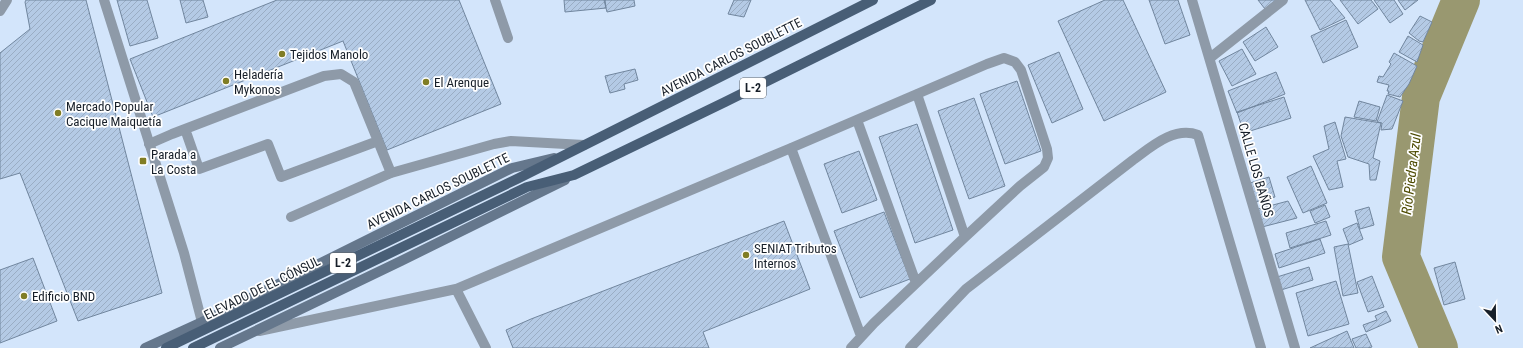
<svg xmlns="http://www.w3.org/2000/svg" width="1523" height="348" font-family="'Roboto Condensed',sans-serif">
	<defs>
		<pattern id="building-hatch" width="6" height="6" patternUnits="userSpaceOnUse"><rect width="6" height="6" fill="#b4cae5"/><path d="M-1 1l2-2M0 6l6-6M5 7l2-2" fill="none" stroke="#9aadc4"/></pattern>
	</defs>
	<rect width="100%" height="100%" fill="#d3e5fb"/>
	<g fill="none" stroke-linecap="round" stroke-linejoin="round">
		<path stroke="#999870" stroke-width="38" d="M1439 348 1401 257 1421 97 1461 0"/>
	</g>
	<path fill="url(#building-hatch)" stroke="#71869e" d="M26 0H86L162 293 78 321 20 173 0 179V53L30 29 25 2Z
		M117 0H147L158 38 130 46Z
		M180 0H203L208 17 186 23Z
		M277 0H459L501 104 387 150 343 41 153 117 130 59Z
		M564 0H605L606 8 565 12Z
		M604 0H634L635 6 607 12Z
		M734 0H751L744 17 728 14Z
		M1105 0H1123L1166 92 1104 121 1058 21Z
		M1149 0H1178L1190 35 1165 44Z
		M1258 0H1276L1265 9Z
		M1305 0H1330L1345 18 1320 30Z
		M1340 0H1371L1378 9 1358 24Z
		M1374 0H1394L1403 14 1390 23Z
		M1398 0H1418L1405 10Z
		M1420 16 1432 22 1423 42 1419 41 1409 33Z
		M1346 20 1358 47 1323 63 1311 36Z
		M1266 27 1278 47 1255 61 1243 42Z
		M1408 36 1423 45 1417 62 1399 52Z
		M1242 49 1256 74 1232 86 1219 61Z
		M1059 52 1083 109 1052 123 1028 65Z
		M1394 53 1417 66 1409 84 1400 97 1388 94 1389 91H1387L1389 85 1377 82 1379 76 1383 77 1391 64 1389 62Z
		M635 69 638 80 624 84 625 89 610 93 605 76Z
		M1276 72 1285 94 1237 113 1228 91Z
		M1017 81 1041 151 1005 164 980 94Z
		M1387 95 1403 101 1392 129 1381 130 1382 123 1377 122Z
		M1284 97 1291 118 1244 133 1237 112Z
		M974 98 1005 186 969 199 938 111Z
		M1359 101 1380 107 1376 121 1354 117Z
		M1345 117 1381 123 1373 158 1380 161 1376 180H1370L1369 164 1348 157 1341 136Z
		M1335 122 1346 159 1337 161 1343 187 1329 190 1313 156 1329 149 1324 126Z
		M917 124 953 230 915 243 879 137Z
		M859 151 877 200 842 213 824 164Z
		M1311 166 1327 203 1303 213 1287 177Z
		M1269 177 1275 197 1256 202 1250 183Z
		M1288 201 1297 218 1262 227 1258 209Z
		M1325 205 1330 217 1315 223 1310 211Z
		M1369 207 1374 225 1360 229 1355 211Z
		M884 212 910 279 860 298 834 231Z
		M784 221 810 289 703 332 709 348H513L506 330 531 319Z
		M1326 221 1331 235 1290 248 1286 233Z
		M1357 223 1363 239 1349 245 1343 229Z
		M1320 239 1325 253 1279 268 1275 254Z
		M1348 244 1358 293 1343 296 1334 247Z
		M33 258 57 321 0 343V270Z
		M1455 262 1465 299 1444 305 1434 268Z
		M1309 267 1313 280 1281 290 1277 277Z
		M1372 276 1384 307 1368 312 1357 282Z
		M1336 281 1349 324 1308 336 1296 293Z
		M1386 311 1391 321 1366 332 1363 325 1377 320 1375 316Z
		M1347 331 1354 348H1310Z
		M1366 334 1372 347 1368 348H1356L1352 339Z"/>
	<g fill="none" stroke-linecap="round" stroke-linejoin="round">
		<path stroke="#8e9aa8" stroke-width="10" d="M1192 0 1295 348
			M1210 58 1283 0
			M917 94 965 237
			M857 120 916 283
			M378 141 391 173
			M149 144 172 134 324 76 341 74 354 82 378 141 281 177 268 144 199 169 185 129
			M791 148 861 336
			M291 217 391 173 494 144 511 141 584 145
			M456 289 791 148 987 64 1004 58 1015 62 1021 70 1047 149 1048 158 1044 167 1020 186 965 237 874 323 851 348
			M259 331 456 289 486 348
			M910 348 966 289 1133 160C1151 147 1174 126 1198 135L1261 348"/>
		<path stroke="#8e9aa8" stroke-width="10" d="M104 0 184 253 202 322
			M495 0 508 38
			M0 11 7 0"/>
		<path stroke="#65778c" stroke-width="10" d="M145 348 202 322 512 168 554 158
			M220 348 401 261 565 180"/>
		<path stroke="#485e76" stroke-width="10" d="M166 348 519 178 873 0
			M193 348 527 187 574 175 725 102 931 0"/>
	</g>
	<g fill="#807d24" stroke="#fff" stroke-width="1.5">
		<circle cx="282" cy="54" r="4"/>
		<circle cx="226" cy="81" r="4"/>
		<circle cx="426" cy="82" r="4"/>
		<circle cx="58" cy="113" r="4"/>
		<rect x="139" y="157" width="8" height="8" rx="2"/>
		<circle cx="746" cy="255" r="4"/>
		<circle cx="24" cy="296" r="4"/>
	</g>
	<g text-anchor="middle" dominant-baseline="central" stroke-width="3.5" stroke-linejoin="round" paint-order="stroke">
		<g fill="#fff" stroke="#5d6269" stroke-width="1">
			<rect x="740" y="78" width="26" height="20" rx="3"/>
			<rect x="330" y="253" width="26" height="20" rx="3"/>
		</g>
		<g font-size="12" font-weight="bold" fill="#171f29">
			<text x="753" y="88">L-2</text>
			<text x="343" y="263">L-2</text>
		</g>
		<g font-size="13" fill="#171f29" stroke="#fff" text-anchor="start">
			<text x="290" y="54">Tejidos Manolo</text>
			<text x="234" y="74">Heladería<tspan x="234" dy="15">Mykonos</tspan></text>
			<text x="434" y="82">El Arenque</text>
			<text x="66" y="106">Mercado Popular<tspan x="66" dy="15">Cacique Maiquetía</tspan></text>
			<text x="151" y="154">Parada a<tspan x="151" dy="15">La Costa</tspan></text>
			<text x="754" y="248">SENIAT Tributos<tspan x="754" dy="15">Internos</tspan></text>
			<text x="32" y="296">Edificio BND</text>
		</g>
		<g font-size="13" fill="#171f29" stroke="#fff">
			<text transform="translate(731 57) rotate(-27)">AVENIDA CARLOS SOUBLETTE</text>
			<text transform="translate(1256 170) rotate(74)">CALLE LOS BAÑOS</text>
			<text transform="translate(438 191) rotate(-26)">AVENIDA CARLOS SOUBLETTE</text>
			<text transform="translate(262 288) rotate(-26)">ELEVADO DE EL CÓNSUL</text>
		</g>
		<g font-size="14" font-style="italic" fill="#4d4a00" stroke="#fff">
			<text transform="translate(1411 174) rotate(-83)">Río Piedra Azul</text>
		</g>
	</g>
	<g transform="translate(1495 320) rotate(158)" stroke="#ffffff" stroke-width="3" paint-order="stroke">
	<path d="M0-3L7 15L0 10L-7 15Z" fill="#171f29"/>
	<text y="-6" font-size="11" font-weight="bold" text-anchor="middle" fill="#171f29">N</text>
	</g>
</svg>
